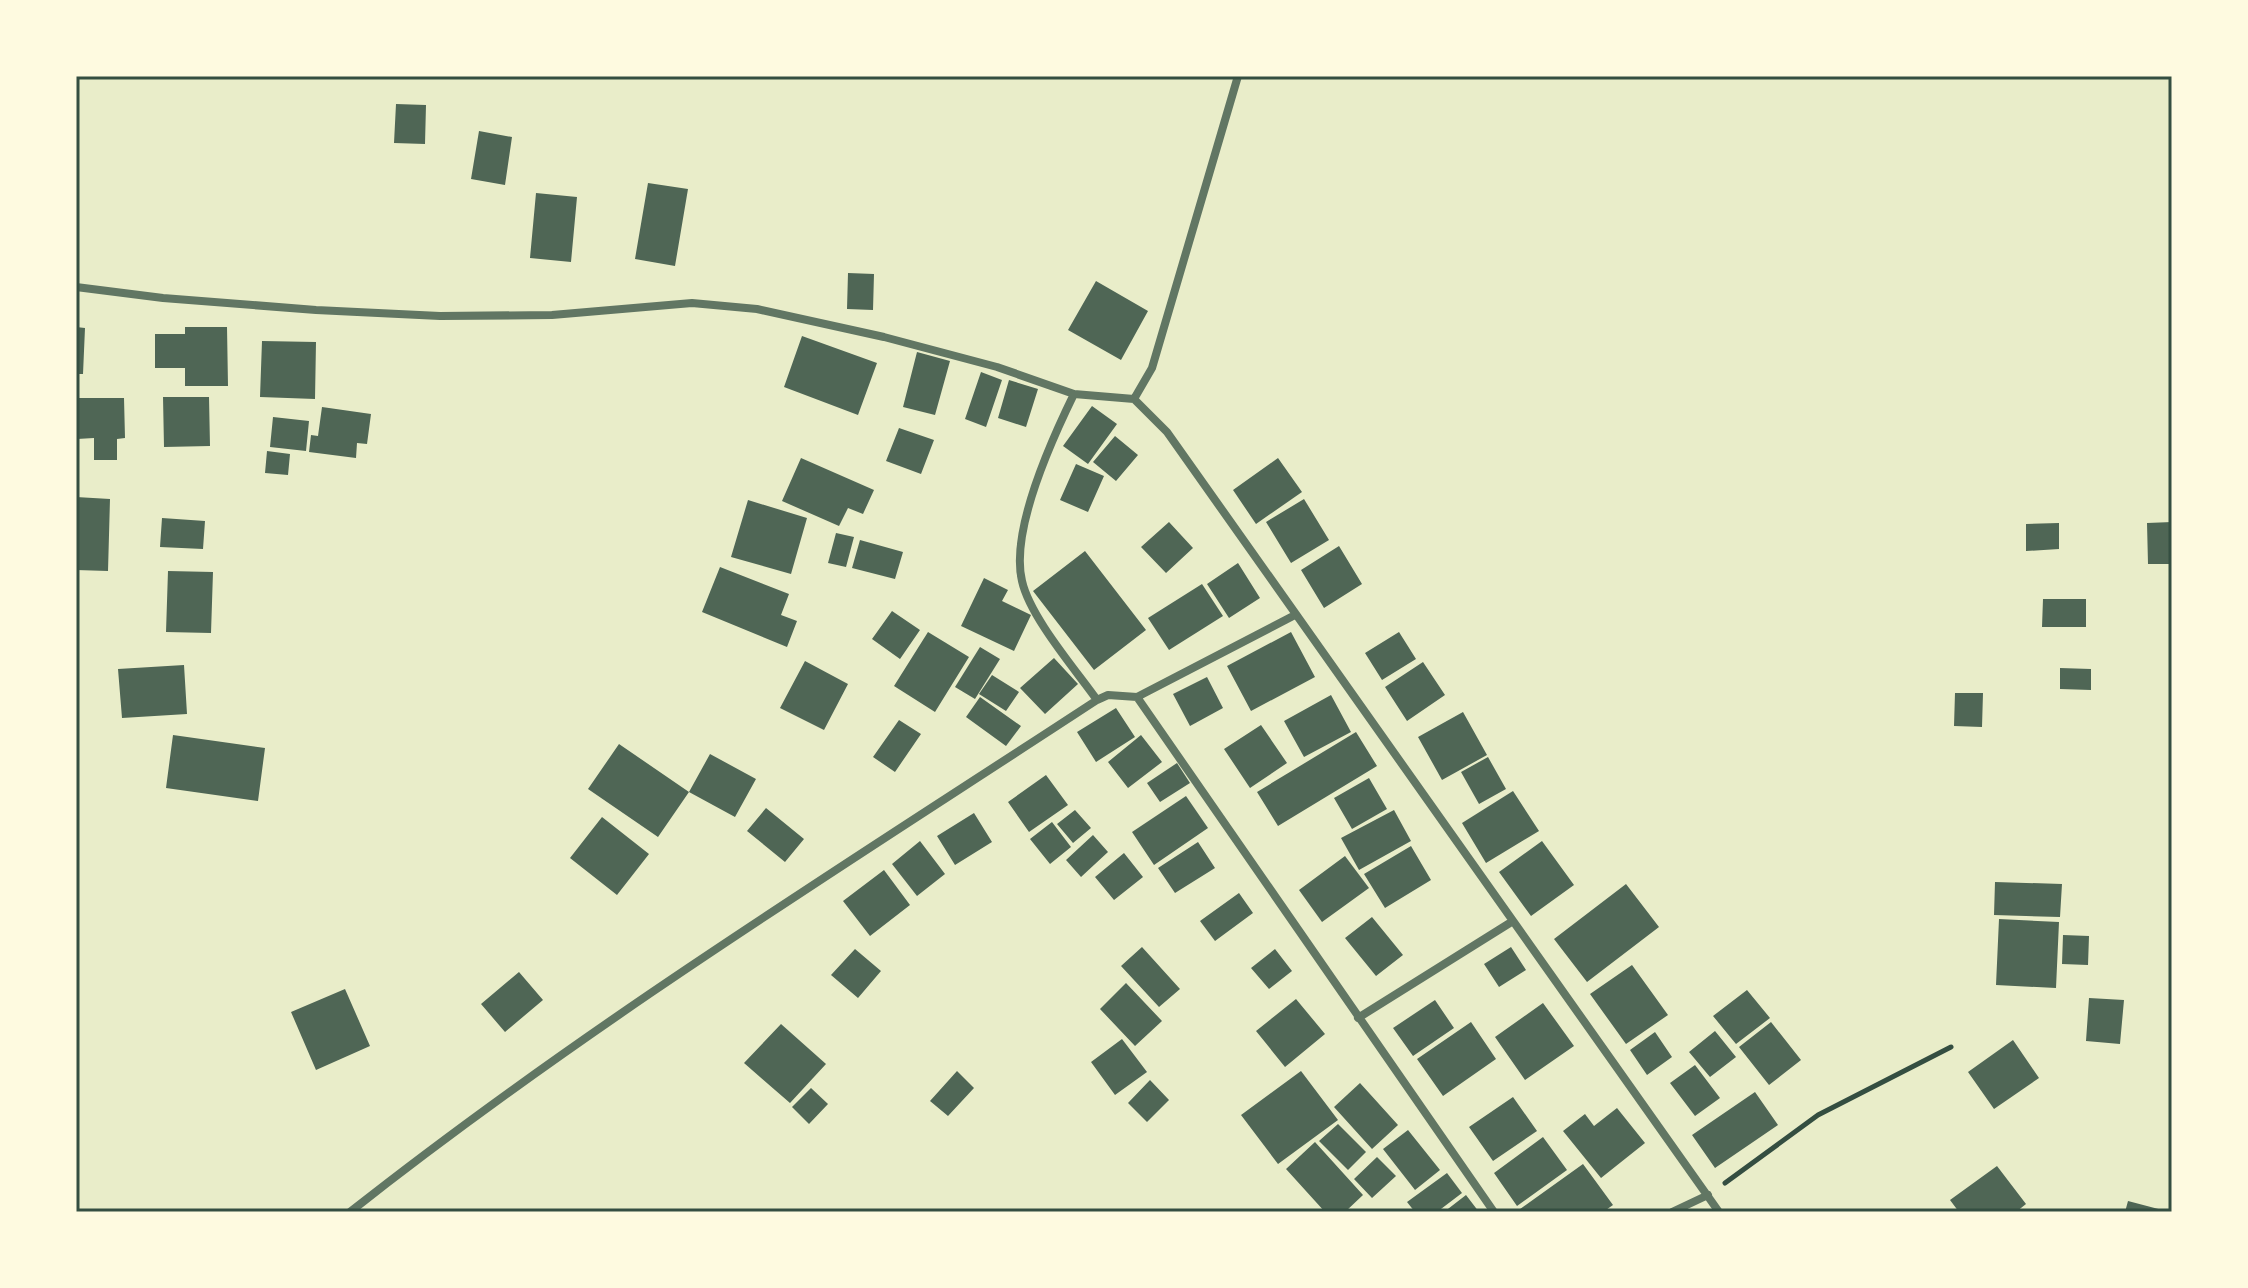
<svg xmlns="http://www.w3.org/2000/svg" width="2248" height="1288" font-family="'Golos Text',sans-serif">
	<rect width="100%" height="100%" fill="#e9edc9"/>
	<path fill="#4f6655" d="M396 104 426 105 425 144 394 143Z
		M479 131 512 137 505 185 471 179Z
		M648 183 688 189 675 266 635 259Z
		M536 193 577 197 571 262 530 258Z
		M848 273 874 274 873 310 847 309Z
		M1096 281 1148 311 1121 360 1068 330Z
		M76 327 85 328 83 374H76Z
		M185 327H227L228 386H185V368H155V334H185Z
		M802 336 877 363 858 415 784 387Z
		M262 341 316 342 315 399 260 397Z
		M917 352 950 361 935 415 903 407Z
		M981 372 1002 380 986 427 965 419Z
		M1009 380 1038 389 1026 427 998 418Z
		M163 397H209L210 446 164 447Z
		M77 398H124L125 438 117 439V460H94V438L77 439Z
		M1092 406 1117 424 1088 464 1063 446Z
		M322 407 371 414 367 444 357 443 356 458 309 452 311 435 318 436Z
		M273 417 309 421 306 451 270 447Z
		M899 428 934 440 921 474 886 461Z
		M1115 436 1138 455 1116 481 1093 462Z
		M267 451 290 454 288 475 265 473Z
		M801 458 874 490 863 514 848 508 839 526 782 501Z
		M1278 458 1302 492 1256 524 1233 490Z
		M1076 464 1104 476 1088 512 1060 500Z
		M76 497 110 499 108 571 76 570Z
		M1304 499 1329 540 1291 563 1266 522Z
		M748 500 807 518 791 574 731 557Z
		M162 518 205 521 203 549 160 547Z
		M1169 522 1193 548 1166 573 1141 547Z
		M2172 522V564H2148L2147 523Z
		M2059 523V549L2026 551V524Z
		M836 533 854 537 846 567 828 563Z
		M860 540 903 552 895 579 852 568Z
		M1339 546 1362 584 1324 608 1301 570Z
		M1085 551 1146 630 1094 670 1033 591Z
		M1238 563 1260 598 1229 618 1207 584Z
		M720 567 789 594 781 615 797 621 787 647 702 612Z
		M168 571 213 572 211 633 166 632Z
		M984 578 1008 590 1002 601 1031 615 1014 651 961 626Z
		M1202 584 1223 616 1169 650 1148 618Z
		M2043 599H2086V627H2042Z
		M892 611 920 630 900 659 872 639Z
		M928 632 969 657 935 712 894 686Z
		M1291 632 1315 677 1251 711 1227 666Z
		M1399 632 1416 659 1382 680 1365 653Z
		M980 647 1000 659 975 699 955 687Z
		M1054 658 1078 684 1045 714 1020 688Z
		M805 661 848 684 824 730 780 708Z
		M1423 662 1445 695 1407 721 1385 687Z
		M184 665 187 714 122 718 118 669Z
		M2060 668 2091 669V690L2060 689Z
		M992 675 1019 692 1006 711 979 694Z
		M1207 677 1223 708 1190 726 1173 694Z
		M1955 693H1983L1982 727 1954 726Z
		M1331 695 1351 732 1304 757 1284 721Z
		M980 697 1021 726 1006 746 966 717Z
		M1116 708 1135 737 1096 762 1077 732Z
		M1463 712 1487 755 1442 780 1418 737Z
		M899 720 921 734 895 772 873 757Z
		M1261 725 1287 763 1250 788 1224 749Z
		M1356 732 1377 766 1278 826 1257 792Z
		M173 735 265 748 258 801 166 788Z
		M1141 735 1162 762 1128 788 1108 762Z
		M619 744 689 792 658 837 588 789Z
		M710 754 756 779 735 817 689 792Z
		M1488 757 1506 789 1479 804 1461 772Z
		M1177 763 1190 783 1160 802 1147 783Z
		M1046 775 1068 805 1029 832 1008 802Z
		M1369 778 1387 809 1352 829 1334 798Z
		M1513 791 1539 831 1486 863 1462 823Z
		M1186 796 1208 828 1154 865 1132 832Z
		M766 808 804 839 785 862 747 831Z
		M1075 810 1091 828 1073 843 1057 824Z
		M1394 810 1411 841 1359 870 1341 838Z
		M974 813 992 842 955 865 937 836Z
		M602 817 649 854 617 895 570 858Z
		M1052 822 1071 847 1050 864 1030 839Z
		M1093 835 1108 852 1081 877 1066 860Z
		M920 841 945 874 917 896 892 864Z
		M1542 841 1574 885 1531 916 1499 872Z
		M1198 842 1215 868 1175 893 1158 868Z
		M1411 846 1431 880 1385 908 1364 874Z
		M1124 853 1143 877 1114 900 1095 877Z
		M1345 856 1369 888 1322 922 1299 890Z
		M884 870 910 905 870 936 843 901Z
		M1995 882 2062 884 2060 917 1994 915Z
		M1626 884 1659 927 1587 982 1554 939Z
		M1239 893 1253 913 1215 941 1200 921Z
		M1372 917 1403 955 1376 976 1345 938Z
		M1999 919 2059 922 2056 988 1996 985Z
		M2063 935 2089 936 2088 965 2062 964Z
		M1142 947 1180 989 1159 1007 1121 966Z
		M1511 947 1526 970 1499 987 1484 964Z
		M855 949 881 971 858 998 831 975Z
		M1275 949 1292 971 1269 989 1251 968Z
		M1632 965 1668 1015 1626 1044 1590 994Z
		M519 972 543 1000 505 1032 481 1004Z
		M1126 983 1162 1021 1135 1046 1100 1009Z
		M345 989 370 1046 316 1070 291 1012Z
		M1747 990 1770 1018 1736 1044 1713 1016Z
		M2089 998 2124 1000 2120 1044 2086 1041Z
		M1296 999 1325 1034 1285 1067 1256 1031Z
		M1435 1000 1454 1028 1413 1056 1393 1028Z
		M1543 1003 1574 1046 1525 1080 1495 1037Z
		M1471 1022 1496 1059 1443 1096 1417 1059Z
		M1771 1022 1801 1060 1769 1085 1739 1047Z
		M781 1024 826 1064 790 1103 744 1063Z
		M1715 1031 1736 1057 1710 1077 1689 1052Z
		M1655 1032 1672 1057 1647 1075 1630 1050Z
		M1122 1039 1147 1072 1115 1095 1091 1062Z
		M2013 1040 2039 1078 1994 1109 1968 1072Z
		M1695 1065 1720 1098 1695 1116 1670 1083Z
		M957 1071 974 1088 948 1116 930 1101Z
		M1301 1071 1338 1120 1278 1164 1241 1115Z
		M1150 1080 1169 1100 1147 1122 1128 1103Z
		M1360 1083 1398 1125 1372 1149 1334 1107Z
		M811 1088 828 1104 809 1124 792 1107Z
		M1755 1092 1778 1125 1715 1168 1692 1135Z
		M1513 1097 1537 1131 1493 1161 1469 1127Z
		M1617 1108 1645 1143 1601 1178 1563 1131 1585 1114 1594 1126Z
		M1338 1124 1366 1152 1348 1170 1319 1141Z
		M1408 1130 1440 1170 1415 1190 1383 1149Z
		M1543 1137 1567 1170 1517 1206 1494 1173Z
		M1315 1142 1363 1195 1345 1212H1325L1286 1169Z
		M1377 1157 1396 1176 1372 1198 1354 1179Z
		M1583 1164 1613 1205 1603 1212H1516Z
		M1997 1166 2026 1204 2016 1212H1959L1950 1200Z
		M1447 1173 1462 1193 1437 1212H1415L1407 1202Z
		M1466 1195 1479 1212H1444Z
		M2128 1201 2166 1211V1212H2125Z"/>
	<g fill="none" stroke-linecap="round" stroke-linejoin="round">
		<path stroke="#344e41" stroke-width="5" d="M1725 1183 1818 1115 1951 1047"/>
		<path stroke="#617663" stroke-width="8" d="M76 287 163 298 316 310 440 316 552 315 692 303 757 309 884 337 997 367 1074 394 1134 399 1167 432 1719 1212
			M1074 394C1052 439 1010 531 1022 581 1030 617 1075 669 1097 700
			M1134 399 1152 368 1238 76
			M1137 697 1494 1212
			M1358 1018 1513 921
			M350 1212C587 1025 845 865 1097 700L1108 695 1137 697 1295 615
			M1672 1212 1708 1195"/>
	</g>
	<rect width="2248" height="1288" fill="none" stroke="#fefae0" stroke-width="156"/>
	<rect x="78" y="78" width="2092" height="1132" fill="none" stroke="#344e41" stroke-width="3"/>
</svg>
